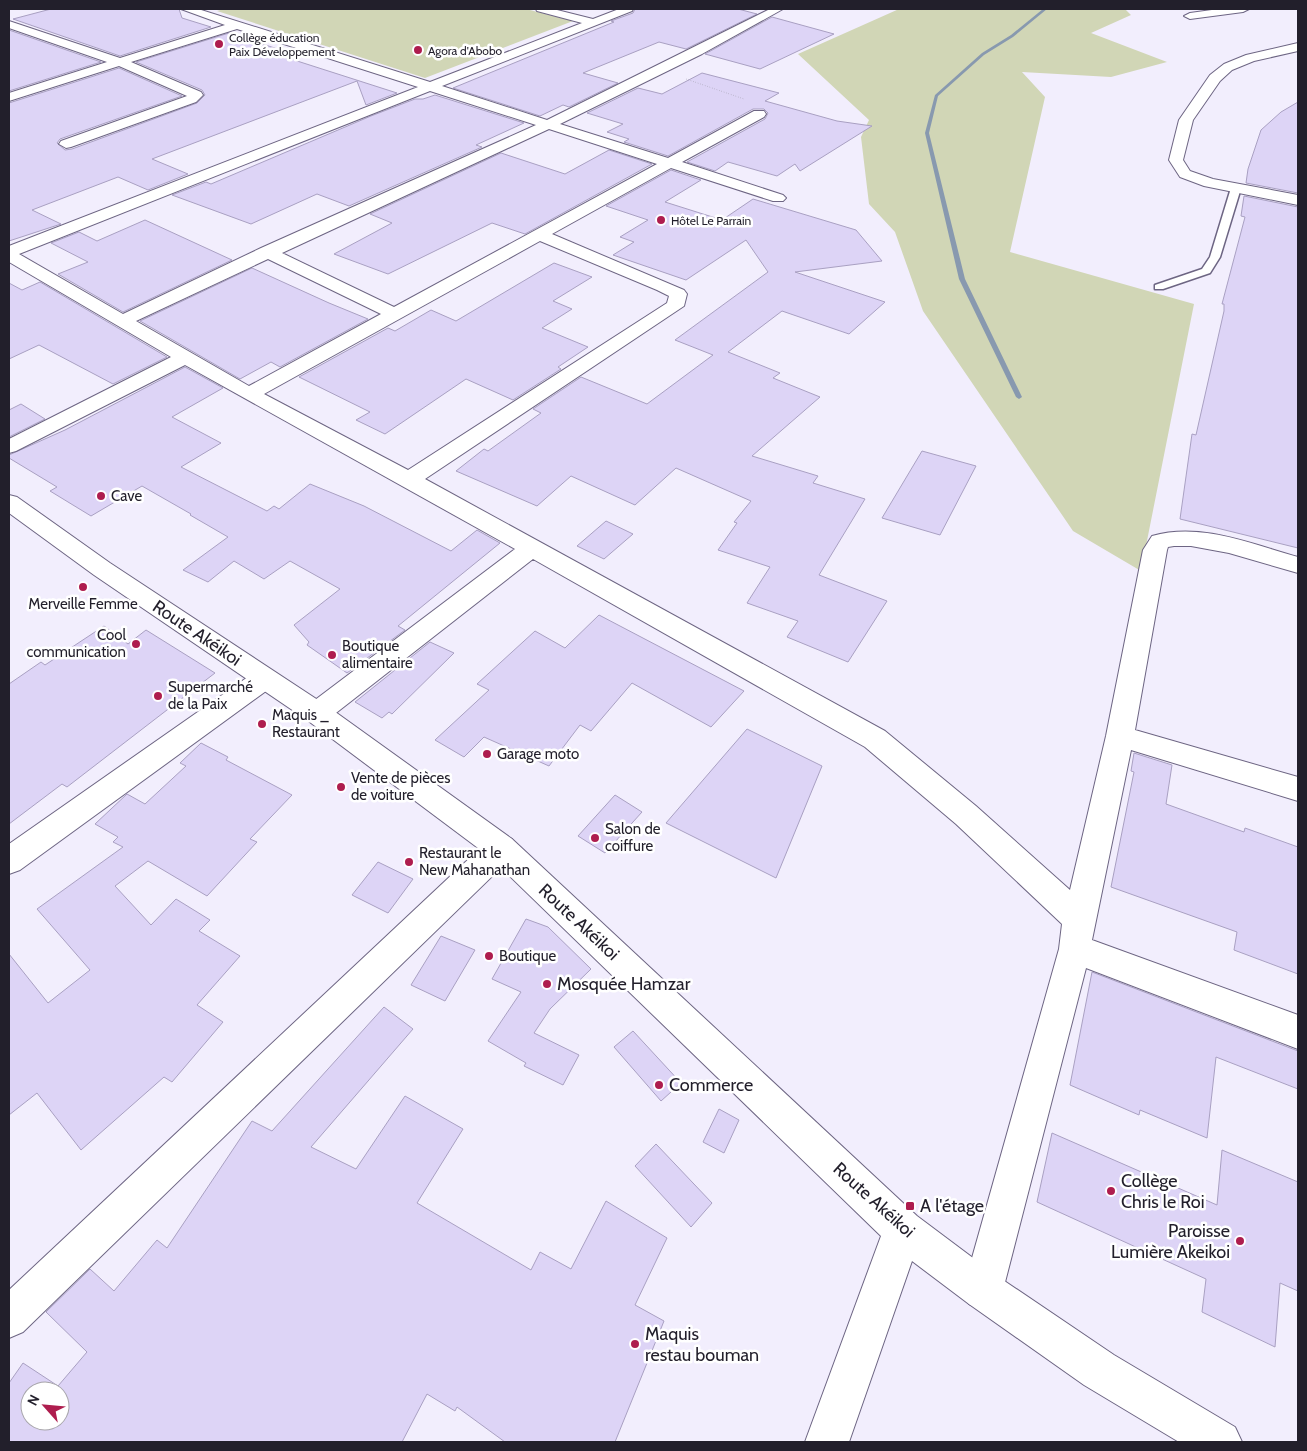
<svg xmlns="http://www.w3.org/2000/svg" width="1307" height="1451" font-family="Cabin,sans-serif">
	<rect width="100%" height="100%" fill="#f2eefd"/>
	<path fill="#d1d6b6" d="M224 9H526L573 21 425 78 217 11Z
		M899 9H1125L1131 15 1091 33 1167 62 1111 77 1022 72 1045 97 1010 252 1194 304 1141 571 1073 531 923 311 895 232 869 204 861 137 869 120 798 54Z"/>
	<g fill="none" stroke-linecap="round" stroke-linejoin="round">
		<path fill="#8899af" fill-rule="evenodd" d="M1043 9H1047L1013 37 984 55 938 96 929 133 965 279 1022 397 1019 399 1016 397 959 279 925 133 935 95 982 53 1011 35Z"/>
	</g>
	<path fill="#ddd4f6" stroke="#a9a0c2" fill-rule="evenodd" d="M51 9H179L182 18 211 27 120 56 13 19Z
		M635 9H738L757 14 686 49 659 42 583 73 618 83 569 107 563 105 540 116 453 88 614 22 611 21 633 13Z
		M772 17 834 34 760 69 705 54Z
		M9 30 101 62 9 91Z
		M229 33 302 57 294 60 397 93 366 105 357 81 152 159 188 174 148 190 118 177 32 210 61 224 9 241V103L119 68 182 96 60 139 57 143 65 150 72 149 197 103 205 95 202 90 136 62Z
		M702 73 779 93 765 101 837 121 872 126 800 171 795 164 777 176 728 162 715 171 687 162 765 119 768 113 764 109H753L668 156 624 142 629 139 607 132 623 124 587 113 638 88 662 94Z
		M435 95 524 123 476 145 482 147 349 206 317 194 251 224 172 195 206 182 211 184 371 116 415 99H423Z
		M1298 102V193L1246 183 1248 169 1261 130 1281 112Z
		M609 150 652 164 525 234 492 223 388 274 334 254 392 223 370 214 501 153 565 174Z
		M671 170 701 180 665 202 722 220 753 199 856 230 882 261 795 272 885 302 849 334 782 311 728 352 780 373 773 378 820 397 752 456 818 476 813 483 865 499 819 575 887 601 848 662 787 637 798 621 747 603 770 567 718 550 737 523 734 522 751 501 676 468 635 505 571 476 537 506 456 471 484 449 488 451 541 413 533 409 581 377 647 404 713 355 675 340 768 272 746 240 686 280 613 255 634 242 620 237 648 220 606 206Z
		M1244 196 1298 207V548L1180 519 1192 434 1196 435 1224 311V304H1222L1245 217 1241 216Z
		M145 220 232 260 123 312 58 274 88 262 51 243 79 232 97 241Z
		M554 263 592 277 553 301 572 309 542 328 588 347 558 367 561 369 513 400 466 379 385 434 356 420 370 412 299 377 388 328 395 331 431 310 456 321Z
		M252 268 329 303 368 319 280 367 271 362 240 379 140 321Z
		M40 282 167 357 113 384 39 345 9 359V283L22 290Z
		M185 367 223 388 172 417 221 443 181 467 267 511 274 506 279 509 310 484 364 506 451 551 477 530 500 543 398 626 405 630 347 673 307 645 309 642 294 625 340 589 290 561 264 579 234 561 208 582 183 570 228 537 190 515 191 514 142 486 91 516 50 491 57 487 9 458V455L65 430Z
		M21 404 45 419 9 437V410Z
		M922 451 976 466 940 535 882 518Z
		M606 521 633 534 604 559 577 546Z
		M599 615 744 691 711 727 632 683 591 731 580 725 549 766 484 737 464 757 435 740 489 690 477 684 535 631 565 648Z
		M104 626 128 644 146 630 215 673 67 787 62 784 9 824V684L41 662 45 665Z
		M430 642 454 653 392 714 389 712 382 718 355 702Z
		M747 729 822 766 776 878 666 823Z
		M201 743 228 757 226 760 292 795 250 839 257 842 207 896 148 861 115 886 151 925 176 899 210 920 199 931 240 956 197 1005 223 1022 172 1082 164 1077 81 1150 37 1093 9 1115V954L48 1003 90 970 37 909 123 847 113 842 118 837 95 824 127 794 145 804 186 766 180 763Z
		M1134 753 1172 765 1166 804 1244 832 1245 828 1298 847V974L1234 950 1237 932 1111 887 1134 772 1131 771Z
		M615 795 642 812 605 853 578 836Z
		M378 862 413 879 388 913 352 895Z
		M526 919 548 927 591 969 550 1009 534 1033 579 1055 563 1085 524 1066 526 1063 488 1041 521 992 492 979Z
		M441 936 475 950 445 1001 411 985Z
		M1092 972 1298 1051V1089L1216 1057 1207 1138 1140 1110 1139 1115 1070 1085Z
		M384 1007 413 1029 311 1147 356 1169 405 1096 463 1129 417 1203 531 1270 540 1252 571 1269 606 1201 667 1238 635 1305 664 1321 615 1442H505L457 1407 455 1411 427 1394 402 1442H9V1383L23 1363 58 1386 87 1352 46 1312 90 1269 114 1291 157 1240 167 1248 252 1121 272 1131ZM30 1391H60V1421H30Z
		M633 1031 681 1083 661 1101 614 1047Z
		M719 1109 739 1120 724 1153 703 1142Z
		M1052 1133 1217 1205 1222 1150 1298 1182V1291L1280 1283 1275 1347 1202 1312 1206 1279 1037 1202Z
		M656 1144 712 1203 691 1227 635 1166Z"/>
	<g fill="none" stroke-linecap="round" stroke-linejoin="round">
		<defs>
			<path id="lane" d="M1236 185 1241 188 1220 257 1210 273 1163 289H1155V285L1202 269 1210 257 1231 188Z"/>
			<path id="street" d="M181 9H198L430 82 582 23 537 11 536 9H553L593 19 619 9H633L632 11 442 86 547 120 770 9H783L702 54 560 124 668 158 754 111H764L766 114 764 117 682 162 783 195 786 198 783 201H773L671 168 552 234 684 290 687 294 684 306 425 479 885 731 976 806 1070 890 1106 736 1143 550 1152 536C1201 522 1251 544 1298 557V573L1229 553 1191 546H1174L1168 547 1167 550 1135 730 1298 777V801L1131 750 1092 940 1298 1015V1049L1086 968 1003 1290 997 1304 983 1310 969 1304 963 1290 1059 949 1062 924 956 824 865 747 533 559 327 720 317 723 307 720 303 713 307 706 515 549 185 365 16 451 9 453V439L171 357 9 262V246L418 87 237 29 131 62 201 92 203 95 196 102 71 147 66 148 59 144 61 141 187 96 119 66 9 101V93L107 62 9 28V21L120 58 225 25ZM430 91 536 125 261 248 123 314 19 254ZM549 129 657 164 394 307 282 253ZM540 241 657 290 669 296 667 303 408 470 264 394ZM268 259 381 314 249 386 136 321Z
				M1219 9H1249L1243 12 1190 19 1184 16 1190 13Z
				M1298 43V51L1254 61 1232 70 1220 81 1193 120 1183 160 1190 171 1213 179 1298 195V205L1204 186 1180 177 1169 160 1179 120 1210 75 1224 64 1246 55Z
				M264 669 273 672 277 679 273 686 20 870 9 874V844L255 672Z
				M501 835 512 839 516 848 512 857 23 1332 9 1338V1290L490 839Z"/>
			<path id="secondary" d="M9 495 17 497 110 563 327 706 512 839 917 1216 997 1276 1114 1355 1235 1427 1242 1442H1179L1084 1385 969 1304 912 1261 849 1442H805L881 1236 490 857 307 720 94 575 9 513Z"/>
		</defs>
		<use href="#lane" stroke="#6d6583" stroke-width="3"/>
		<use href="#street" stroke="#6d6583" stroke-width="2"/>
		<use href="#secondary" stroke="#6d6583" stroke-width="2"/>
		<path stroke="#9f9caa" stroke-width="1" stroke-dasharray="0.5 2" stroke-linecap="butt" d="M686 79 744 99"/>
		<use href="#lane" fill="#fff" fill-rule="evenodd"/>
		<use href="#street" fill="#fff" fill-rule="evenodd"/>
		<use href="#secondary" fill="#fff" fill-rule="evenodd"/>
	</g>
	<g fill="#ae1d4e" stroke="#fff" stroke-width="2">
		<circle cx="219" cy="44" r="5"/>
		<circle cx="418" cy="50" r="5"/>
		<circle cx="661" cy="220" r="5"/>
		<circle cx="101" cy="496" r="5"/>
		<circle cx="83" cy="587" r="5"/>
		<circle cx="136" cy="644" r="5"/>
		<circle cx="332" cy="655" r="5"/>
		<circle cx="158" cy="696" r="5"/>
		<circle cx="262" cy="724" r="5"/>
		<circle cx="487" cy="754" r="5"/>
		<circle cx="341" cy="787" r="5"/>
		<circle cx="595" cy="838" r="5"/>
		<circle cx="409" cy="862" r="5"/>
		<circle cx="489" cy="956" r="5"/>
		<circle cx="547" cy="984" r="5"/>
		<circle cx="659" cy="1085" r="5"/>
		<circle cx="1111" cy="1191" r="5"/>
		<rect x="905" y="1201" width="10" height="10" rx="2.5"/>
		<circle cx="1240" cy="1241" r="5"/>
		<circle cx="635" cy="1344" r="5"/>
	</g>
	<g text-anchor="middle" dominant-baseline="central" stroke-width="5" stroke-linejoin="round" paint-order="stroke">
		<g font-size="12" fill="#221f2b" stroke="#fff" text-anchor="start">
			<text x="229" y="37">Collège éducation<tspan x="229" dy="14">Paix Développement</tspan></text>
			<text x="428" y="50">Agora d'Abobo</text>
			<text x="671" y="220">Hôtel Le Parrain</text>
		</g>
		<g font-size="15" fill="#221f2b" stroke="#fff" text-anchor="start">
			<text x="111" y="496">Cave</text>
			<text x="83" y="604" text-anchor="middle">Merveille Femme</text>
			<text x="126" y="635" text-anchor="end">Cool<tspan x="126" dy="17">communication</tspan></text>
			<text x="342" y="646">Boutique<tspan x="342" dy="17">alimentaire</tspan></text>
			<text x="168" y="687">Supermarché<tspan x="168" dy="17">de la Paix</tspan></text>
			<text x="272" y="715">Maquis _<tspan x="272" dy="17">Restaurant</tspan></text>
			<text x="497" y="754">Garage moto</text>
			<text x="351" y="778">Vente de pièces<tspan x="351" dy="17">de voiture</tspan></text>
			<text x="605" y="829">Salon de<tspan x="605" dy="17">coiffure</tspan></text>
			<text x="419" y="853">Restaurant le<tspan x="419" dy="17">New Mahanathan</tspan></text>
			<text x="499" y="956">Boutique</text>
		</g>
		<g font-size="18" fill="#221f2b" stroke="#fff">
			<text transform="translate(197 633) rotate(34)">Route Akéikoi</text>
			<text transform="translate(579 922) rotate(43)">Route Akéikoi</text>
			<text transform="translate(874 1200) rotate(42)">Route Akéikoi</text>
		</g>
		<g font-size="18" fill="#221f2b" stroke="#fff" text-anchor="start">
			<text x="557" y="984">Mosquée Hamzar</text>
			<text x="669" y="1085">Commerce</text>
			<text x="1121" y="1181">Collège<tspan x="1121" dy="21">Chris le Roi</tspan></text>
			<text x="920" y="1206">A l'étage</text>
			<text x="1230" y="1231" text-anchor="end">Paroisse<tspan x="1230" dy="21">Lumière Akeikoi</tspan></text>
			<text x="645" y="1334">Maquis<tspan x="645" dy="21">restau bouman</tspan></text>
		</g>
	</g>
	<rect width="1307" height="1451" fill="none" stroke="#221f2b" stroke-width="20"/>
	<g transform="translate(45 1406) rotate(297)"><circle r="24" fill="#ffffff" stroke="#a7a5aa"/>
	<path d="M0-4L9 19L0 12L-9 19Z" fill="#ae1d4e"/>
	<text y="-8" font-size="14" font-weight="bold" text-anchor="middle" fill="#221f2b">N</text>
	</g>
</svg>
